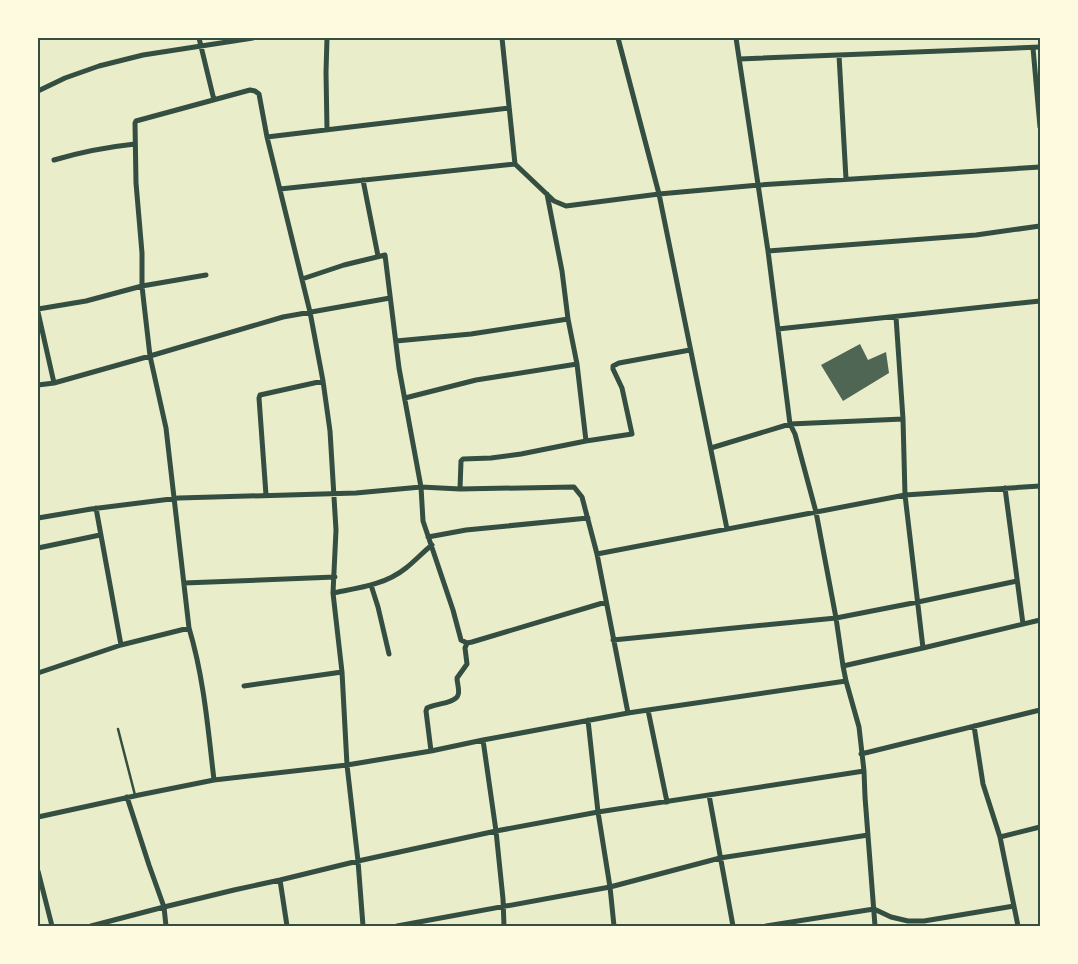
<svg xmlns="http://www.w3.org/2000/svg" width="1078" height="964" font-family="'Playfair Display',serif">
	<rect width="100%" height="100%" fill="#e9edc9"/>
	<path fill="#4f6655" d="M860 344 868 360 886 352 889 373 843 401 821 365Z"/>
	<g fill="none" stroke-linecap="round" stroke-linejoin="round">
		<path stroke="#344e41" stroke-width="2.5" d="M118 729 135 795"/>
		<path stroke="#344e41" stroke-width="5" d="M199 38 214 100
			M502 38 515 164 554 201 566 206 659 194 759 185 1040 167
			M618 38 659 194 727 529
			M736 38 768 251 790 424 795 434 816 512 836 618 843 666 846 681 859 727 864 771 865 797 875 926
			M1033 48 1040 127
			M839 55 846 179
			M740 59 1040 47
			M38 91 65 78 99 66 143 55 253 38
			M327 130 326 72 327 38
			M267 137 509 108
			M54 160C81 152 107 147 135 144
			M363 180 378 256
			M280 189 515 164
			M768 251 976 235 1040 226
			M302 279 344 265 385 255 399 368 421 487 423 521 453 610 461 640 467 643 472 642 606 602
			M38 309 86 301 142 286 206 275
			M38 312 54 383
			M896 317 903 419 905 495 923 648
			M778 329 1040 301
			M396 341 471 334 568 319
			M38 385 54 383 150 356 283 317 390 298
			M405 398 476 380 577 364
			M586 441 632 434 622 388 613 369V366L619 363 690 350
			M711 448 790 424 903 419
			M1005 488 1023 624
			M460 489 461 461 463 459 491 458 521 454 586 441 577 364 568 319 562 271 547 194
			M266 495 259 398 260 395 323 381
			M96 508 121 645
			M38 518 91 509 179 498 356 493 421 487 460 489 574 487 582 497 597 554 628 713
			M428 537 466 530 588 518
			M38 548 100 535
			M597 554 905 495 1040 486
			M184 583 335 577
			M371 585 378 607 389 654
			M333 593C358 588 385 585 406 568 415 561 423 552 432 545
			M613 640 836 618 918 602 1017 581
			M843 666 923 648 1040 620
			M38 673 121 645 189 628
			M244 686 342 672
			M648 710 846 681
			M588 720 598 812 610 887 614 926
			M974 726 983 784 1000 837 1018 926
			M483 740 496 831 503 899 504 926
			M431 751 426 711 427 708C434 704 456 703 458 695 460 691 457 683 457 678L467 664 465 648 467 643
			M861 754 1040 710
			M214 780C208 729 204 678 189 628L166 428 150 356 144 304 142 286V253L136 183 135 123 136 121 250 90 255 91 259 94 267 137 310 312 323 381 330 431 336 530 333 593 342 672 347 765 358 861 363 926
			M709 795 733 926
			M38 817 139 795 214 780 347 765 431 751 483 740 628 713 648 710 667 802
			M1000 837 1040 827
			M38 871 52 926
			M280 880 287 926
			M91 926 164 907 149 865 127 797
			M166 926 164 907 234 890 280 880 358 861 496 831 598 812 864 771
			M397 926 610 887 720 858 868 835
			M766 926 874 909 891 917 908 921H924L1014 906"/>
	</g>
	<rect width="1078" height="964" fill="none" stroke="#fefae0" stroke-width="78"/>
	<rect x="39" y="39" width="1000" height="886" fill="none" stroke="#344e41" stroke-width="2"/>
</svg>
